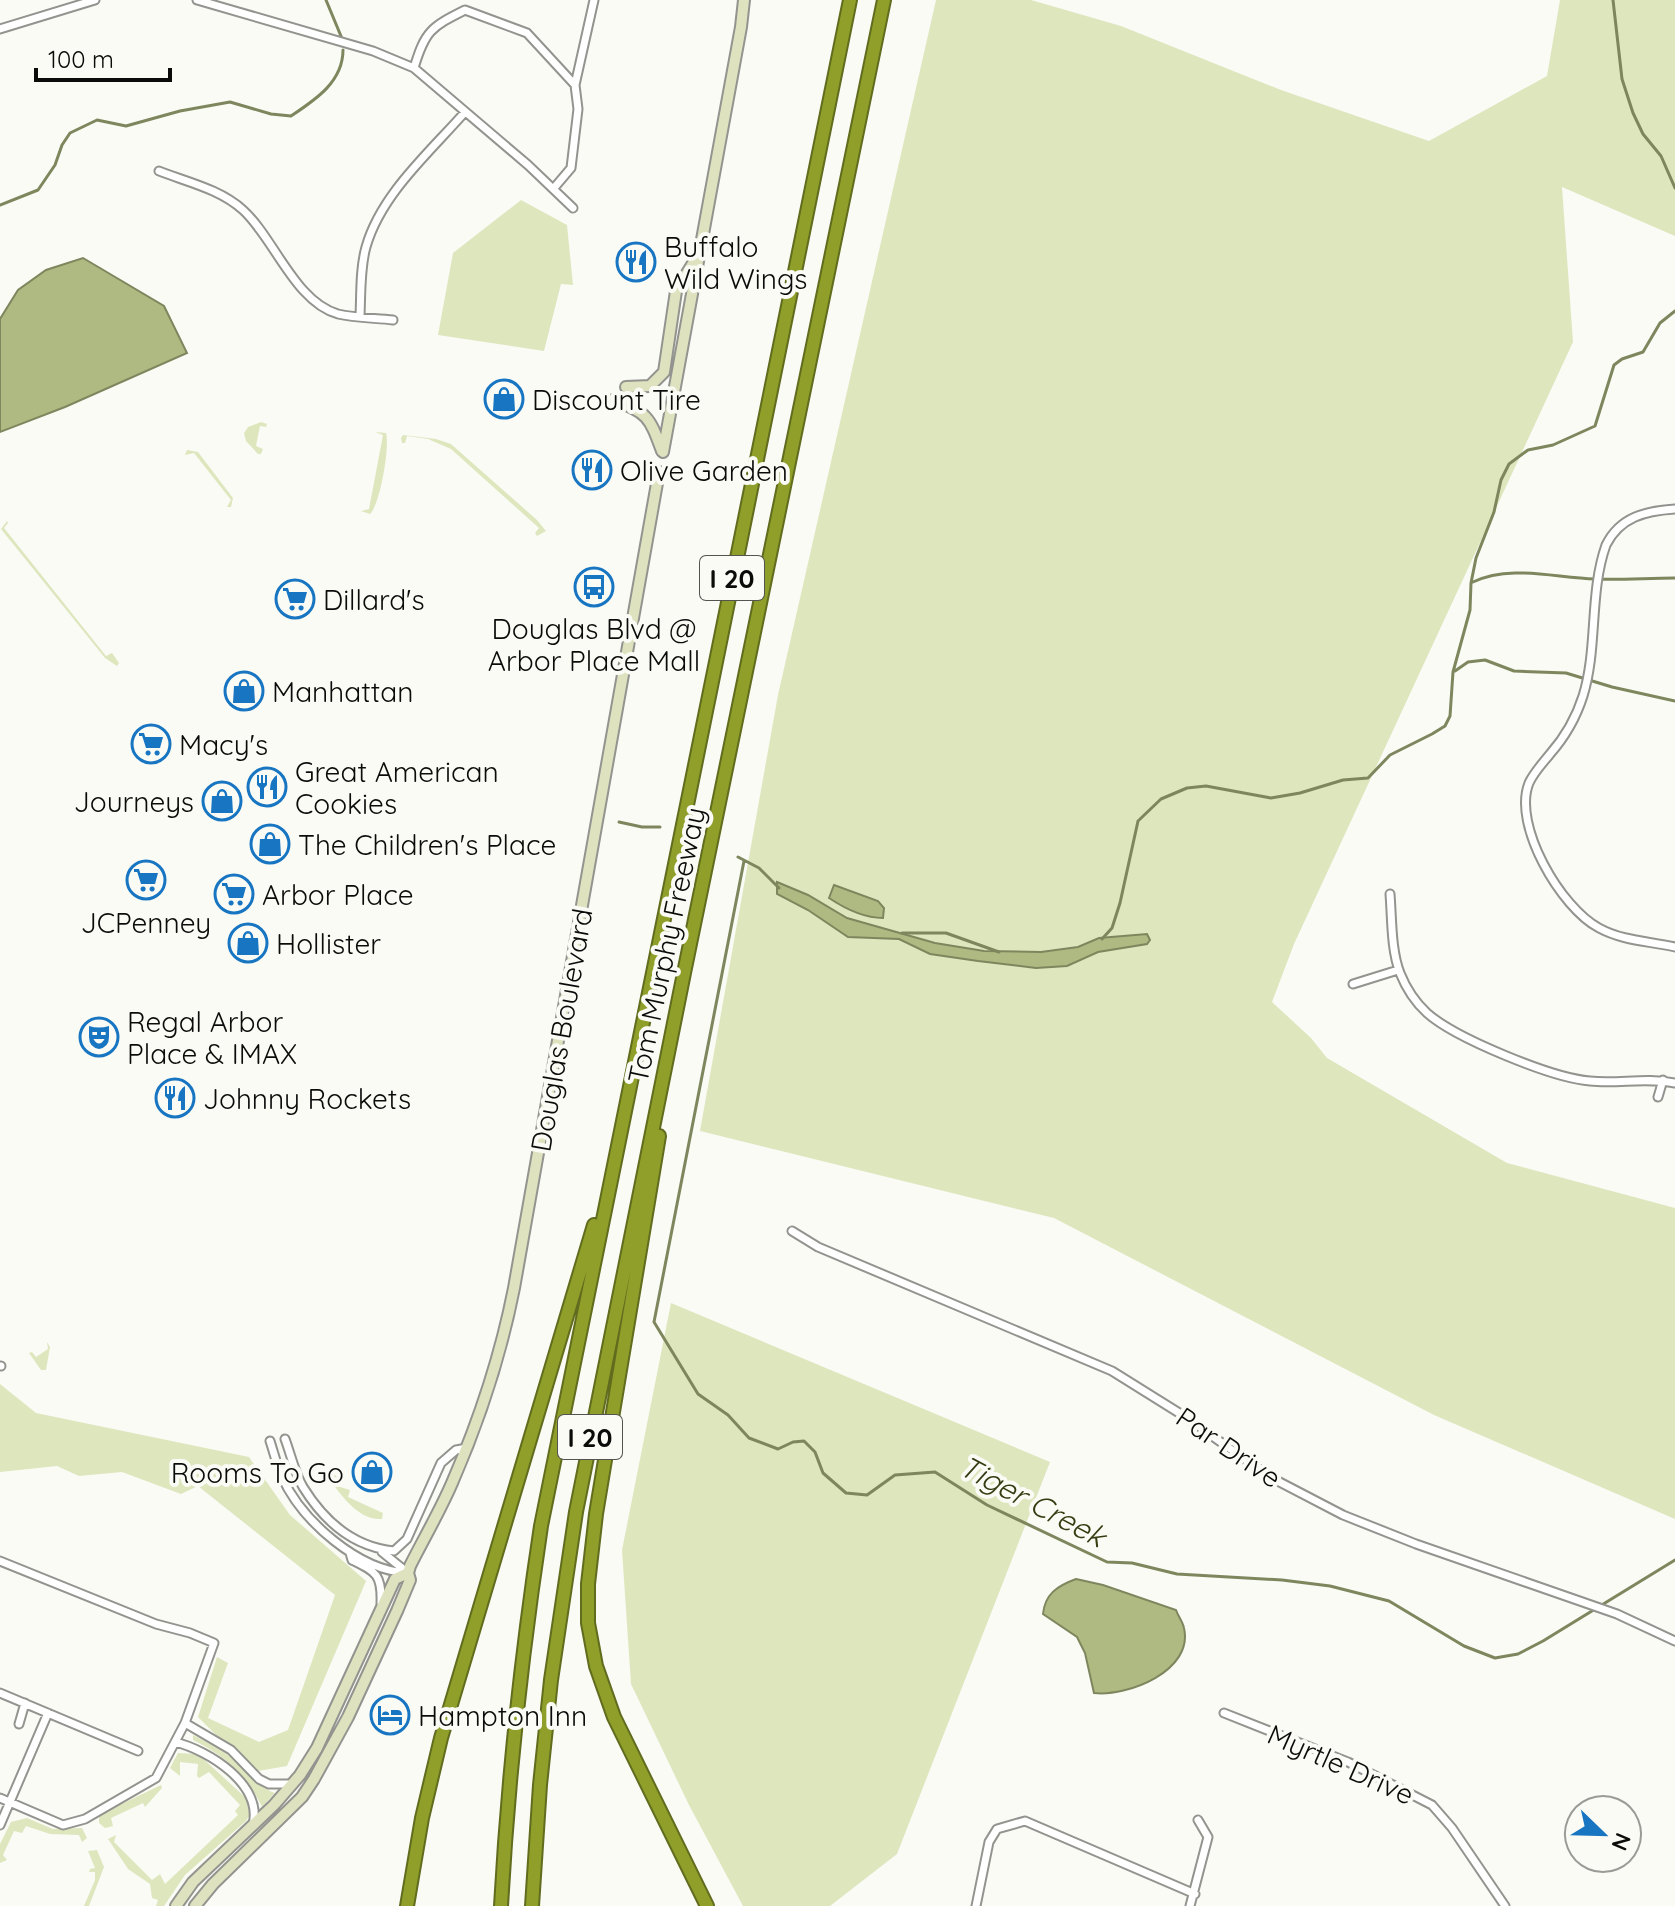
<svg xmlns="http://www.w3.org/2000/svg" width="1675" height="1906" font-family="Quicksand,sans-serif">
	<rect width="100%" height="100%" fill="#fafbf5"/>
	<path fill="#dee6be" d="M936 0H1031L1121 26 1281 90 1429 141 1547 76 1560 0H1675V236L1562 187 1573 342 1294 944 1272 1002 1311 1038 1327 1058 1507 1163 1675 1208V1519L1434 1415 1054 1218 700 1131 778 695Z
		M521 200 567 225 573 285 561 284 544 351 438 335 453 253Z
		M261 422 267 424 266 427 260 426 256 446 263 449 261 454H258L246 441 244 433 248 427Z
		M375 432 386 433C390 447 380 505 370 514L361 511 369 509 383 435Z
		M403 435 436 439 451 444 537 520 546 531 537 536 535 533 539 528 451 449 428 439 407 436 405 443H402L401 438Z
		M187 450 198 452 233 498 231 507H227L231 500 194 453 185 455Z
		M7 521 8 523 4 528 106 656 112 653 119 663 117 666 105 658 1 529Z
		M671 1303 1050 1462 897 1854 830 1906H743L689 1805 631 1684 622 1550Z
		M47 1342 50 1347 46 1370H41L29 1353 32 1352 36 1357 48 1349Z
		M0 1384 36 1413 249 1457 290 1515 366 1581 287 1766 253 1772 198 1717 217 1657 228 1663 208 1718 259 1742 288 1730 335 1595 198 1486 181 1494 122 1472 79 1476 57 1466 0 1472Z
		M330 1473 340 1478 337 1486 350 1490 348 1497 383 1513 382 1519C358 1521 339 1493 327 1475Z
		M193 1735C209 1743 225 1751 239 1764 252 1776 258 1787 275 1793L262 1807C248 1776 222 1754 193 1740Z
		M178 1753 198 1754 246 1798 251 1813 246 1821 185 1875 164 1906H156L158 1900 152 1898 150 1884 128 1869 108 1839 116 1835 114 1842 152 1880 160 1874 165 1884 238 1815 235 1811 240 1805 209 1772 199 1778 197 1776 198 1764 180 1762V1776L170 1768Z
		M161 1785 162 1788 145 1807 143 1803 111 1818 113 1826 105 1828 99 1823V1815Z
		M27 1818 53 1829 82 1828 87 1838 82 1842 79 1835 50 1834 26 1826 22 1833 14 1831 3 1855 7 1860 0 1863V1844L11 1822Z
		M97 1850 104 1867 89 1906H84L95 1880V1872H89L90 1869 95 1868 88 1851Z"/>
	<path fill="#afba82" stroke="#7e865e" stroke-width="2" d="M83 258 164 306 187 353 65 407 0 432V319L18 290 46 270Z
		M777 882 808 895 847 918 935 943 984 951 1041 952 1078 947 1099 938 1147 934 1150 940 1147 944 1098 952 1067 966 1036 968 978 961 930 954 899 939 848 937 808 910 777 894Z
		M834 885 878 901 884 908 883 918C865 918 844 908 829 898Z
		M1076 1579 1103 1585 1176 1610C1178 1616 1183 1622 1184 1628 1194 1671 1127 1697 1094 1693L1085 1653 1077 1637 1043 1614C1045 1594 1057 1586 1076 1579Z"/>
	<g fill="none" stroke-linecap="round" stroke-linejoin="round">
		<path stroke="#7e865e" stroke-width="3" d="M326 0 343 41
			M1613 0 1622 79 1633 113 1643 134 1661 156 1675 188
			M0 205 38 190 55 165 62 145 70 133 97 120 126 126 180 111 230 102 271 114 291 116C315 100 343 82 343 50
			M1473 582C1510 564 1555 578 1595 579 1621 580 1648 578 1675 578
			M1455 671 1468 662 1485 660 1514 671 1566 673 1612 687 1675 701
			M619 822 642 827H660
			M738 857 759 868 779 888
			M744 861 654 1322 698 1394 728 1415 749 1438 778 1449 793 1442 804 1441 815 1452 823 1473 846 1493 867 1495 895 1475 935 1472 987 1505 1107 1562 1132 1563 1177 1574 1282 1580 1330 1586 1389 1601 1464 1646 1495 1658 1518 1654 1543 1641 1675 1560
			M902 933H946L999 952
			M1102 939 1112 928 1120 903 1138 821 1161 799 1187 788 1206 786 1271 798 1300 793 1343 780 1368 778 1390 755 1432 734 1445 726 1450 716 1453 672 1470 610 1471 583 1476 558 1494 512 1501 480 1509 464 1528 450 1553 445 1595 426 1614 365 1622 359 1643 352 1660 323 1675 311"/>
		<defs>
			<path id="minor" d="M197 0 373 51 414 68 528 165 573 208
				M0 29 95 0
				M414 68C425 31 431 27 465 10L527 33 575 85 578 109 571 168 554 188
				M575 85 594 0
				M159 171C187 182 220 189 243 210 274 238 295 302 338 314 355 318 376 318 393 320
				M360 316C361 294 360 268 366 247 381 194 430 152 465 112
				M1675 509C1645 511 1620 517 1606 545 1589 593 1598 648 1583 696 1576 718 1565 737 1550 754 1543 763 1534 772 1529 783 1512 825 1561 908 1599 928 1623 941 1648 941 1675 947
				M1390 894C1392 919 1391 950 1400 973 1406 988 1415 1002 1427 1013 1455 1038 1552 1078 1590 1081 1618 1084 1646 1077 1675 1083
				M1353 984 1398 970
				M1658 1097 1663 1080
				M792 1231 818 1247 1112 1371 1184 1416 1270 1477 1343 1515 1416 1544 1617 1614 1675 1641
				M0 1366H1
				M285 1439C291 1455 295 1474 303 1487 324 1521 354 1547 394 1551L407 1539 441 1463 456 1450 467 1448
				M270 1441C274 1453 277 1466 282 1477 302 1521 358 1570 407 1573
				M382 1552 408 1573
				M350 1553 352 1560C376 1572 382 1574 381 1603
				M0 1561 156 1624 190 1633 214 1643 185 1723 156 1778 85 1819 63 1825 0 1798
				M0 1693 138 1751
				M1224 1713 1348 1762 1432 1805 1452 1828 1505 1906
				M185 1723 231 1750 259 1779 269 1784H293
				M19 1724 25 1703
				M175 1742C208 1750 263 1784 253 1825
				M0 1825 48 1713
				M976 1906 989 1842 997 1829 1025 1821 1195 1894
				M1190 1906 1208 1837 1198 1820"/>
			<path id="secondary" d="M626 387 650 386 664 372 676 291 697 257
				M613 400C648 413 649 416 662 451
				M663 452 741 27 744 0
				M176 1906 193 1882 274 1805 300 1775 317 1748 395 1579 408 1573
				M195 1906 213 1884 302 1797 314 1779 348 1717 397 1611 410 1580 408 1573 410 1566C424 1538 440 1511 452 1483 479 1421 501 1354 514 1288L659 472"/>
			<path id="motorway" d="M659 1136 596 1514 588 1584V1623L596 1666 614 1717 707 1906
				M407 1906 422 1818 441 1738 594 1225
				M501 1906C508 1778 522 1652 541 1526L850 0
				M532 1906 540 1785 551 1680 576 1512 684 973 884 0"/>
		</defs>
		<use href="#minor" stroke="#93948f" stroke-width="11"/>
		<use href="#secondary" stroke="#93948f" stroke-width="14"/>
		<use href="#motorway" stroke="#616c1e" stroke-width="16"/>
		<use href="#minor" stroke="#fff" stroke-width="7"/>
		<use href="#secondary" stroke="#dee2bf" stroke-width="10"/>
		<use href="#motorway" stroke="#909f29" stroke-width="12"/>
	</g>
	<defs>
		<symbol id="restaurant-ring" viewBox="-11 -11 22 22"><circle r="9.5" fill="#fafbf5" stroke="#1775c2" stroke-width="1.5"/><path d="M-5-6h1v4h1v-4h1v4h1v-4h1v5L-1.5 .5V6h-2V.5L-5-1ZM5-6V6H3V1.5H1.5Q1.5-4 5-6Z" fill="#1775c2"/></symbol>
		<symbol id="shop-ring" viewBox="-11 -11 22 22"><circle r="9.5" fill="#fafbf5" stroke="#1775c2" stroke-width="1.5"/><path d="M-5-2.5h2.3a2.7 3.5 0 0 1 5.4 0H5L5.5 6h-11ZM-1.5-2.5h3a1.5 2.3 0 0 0-3 0Z" fill="#1775c2"/></symbol>
		<symbol id="bus-ring" viewBox="-11 -11 22 22"><circle r="9.5" fill="#fafbf5" stroke="#1775c2" stroke-width="1.5"/><path d="M-5-6H5V4H4V6H2V4H-2V6H-4V4H-5ZM-3.5-4V0h7V-4ZM-3.5 1.2v1.5H-2V1.2ZM2 1.2v1.5H3.5V1.2Z" fill="#1775c2"/></symbol>
		<symbol id="supermarket-ring" viewBox="-11 -11 22 22"><circle r="9.5" fill="#fafbf5" stroke="#1775c2" stroke-width="1.5"/><path d="M-6-5.5h2.5l.6 2H6L4.5 2H-2.5L-4.4-4H-6ZM-1.5 3.2a1.3 1.3 0 1 0 .1 0ZM3 3.2a1.3 1.3 0 1 0 .1 0Z" fill="#1775c2"/></symbol>
		<symbol id="theatre-ring" viewBox="-11 -11 22 22"><circle r="9.5" fill="#fafbf5" stroke="#1775c2" stroke-width="1.5"/><path d="M-5-5.5Q0-4 5-5.5V0Q5 5 0 6Q-5 5-5 0ZM-3.3-2.5H-1v1.5H-3.3ZM1-2.5H3.3v1.5H1ZM-2.8 1Q0 5.5 2.8 1Z" fill="#1775c2"/></symbol>
		<symbol id="hotel-ring" viewBox="-11 -11 22 22"><circle r="9.5" fill="#fafbf5" stroke="#1775c2" stroke-width="1.5"/><path d="M-6-4.5h1.5V1H6V5H4.5V3h-9V5H-6ZM-4 0a1.8 1.8 0 1 1 3.6 0ZM.5 0V-2.5h3Q6-2.5 6 0Z" fill="#1775c2"/></symbol>
	</defs>
	<g fill-rule="evenodd">
		<use href="#restaurant-ring" x="614" y="240" width="44" height="44"/>
		<use href="#shop-ring" x="482" y="377" width="44" height="44"/>
		<use href="#restaurant-ring" x="570" y="448" width="44" height="44"/>
		<use href="#bus-ring" x="572" y="565" width="44" height="44"/>
		<use href="#supermarket-ring" x="273" y="577" width="44" height="44"/>
		<use href="#shop-ring" x="222" y="669" width="44" height="44"/>
		<use href="#supermarket-ring" x="129" y="722" width="44" height="44"/>
		<use href="#restaurant-ring" x="245" y="765" width="44" height="44"/>
		<use href="#shop-ring" x="200" y="779" width="44" height="44"/>
		<use href="#shop-ring" x="248" y="822" width="44" height="44"/>
		<use href="#supermarket-ring" x="124" y="858" width="44" height="44"/>
		<use href="#supermarket-ring" x="212" y="872" width="44" height="44"/>
		<use href="#shop-ring" x="226" y="921" width="44" height="44"/>
		<use href="#theatre-ring" x="77" y="1015" width="44" height="44"/>
		<use href="#restaurant-ring" x="153" y="1076" width="44" height="44"/>
		<use href="#shop-ring" x="350" y="1450" width="44" height="44"/>
		<use href="#hotel-ring" x="368" y="1693" width="44" height="44"/>
	</g>
	<g text-anchor="middle" dominant-baseline="central" stroke-width="8" stroke-linejoin="round" paint-order="stroke">
		<g fill="#fafbf5" stroke="#535450" stroke-width="2">
			<rect x="700" y="556" width="64" height="44" rx="6"/>
			<rect x="558" y="1415" width="64" height="44" rx="6"/>
		</g>
		<g font-size="26" font-weight="bold" fill="#0b0c0a">
			<text x="732" y="578">I 20</text>
			<text x="590" y="1437">I 20</text>
		</g>
		<g font-size="28" fill="#0b0c0a" stroke="#fafbf5" text-anchor="start">
			<text x="664" y="246">Buffalo<tspan x="664" dy="32">Wild Wings</tspan></text>
			<text x="532" y="399">Discount Tire</text>
			<text x="620" y="470">Olive Garden</text>
			<text x="323" y="599">Dillard's</text>
			<text x="594" y="628" text-anchor="middle">Douglas Blvd @<tspan x="594" dy="32">Arbor Place Mall</tspan></text>
			<text x="272" y="691">Manhattan</text>
			<text x="179" y="744">Macy's</text>
			<text x="295" y="771">Great American<tspan x="295" dy="32">Cookies</tspan></text>
			<text x="194" y="801" text-anchor="end">Journeys</text>
			<text x="298" y="844">The Children's Place</text>
			<text x="262" y="894">Arbor Place</text>
			<text x="146" y="922" text-anchor="middle">JCPenney</text>
			<text x="276" y="943">Hollister</text>
			<text x="127" y="1021">Regal Arbor<tspan x="127" dy="32">Place &amp; IMAX</tspan></text>
			<text x="203" y="1098">Johnny Rockets</text>
			<text x="344" y="1472" text-anchor="end">Rooms To Go</text>
			<text x="418" y="1715">Hampton Inn</text>
		</g>
		<g font-size="28" fill="#0b0c0a" stroke="#fafbf5">
			<text transform="translate(666 945) rotate(-78)">Tom Murphy Freeway</text>
			<text transform="translate(561 1030) rotate(-80)">Douglas Boulevard</text>
			<text transform="translate(1229 1447) rotate(34)">Par Drive</text>
			<text transform="translate(1341 1764) rotate(24)">Myrtle Drive</text>
		</g>
		<g font-size="30" font-style="italic" fill="#363c11" stroke="#fafbf5">
			<text transform="translate(1033 1501) rotate(28)">Tiger Creek</text>
		</g>
	</g>
	<g transform="translate(1603 1834) rotate(113)"><circle r="38" fill="#fafbf5" stroke="#9a9b97" stroke-width="2"/>
	<path d="M0-6L14 30L0 20L-14 30Z" fill="#1775c2"/>
	<text y="-12" font-size="22" font-weight="bold" text-anchor="middle" fill="#0b0c0a">N</text>
	</g>
	<path d="M36 68v12h134v-12" fill="none" stroke="#0b0c0a" stroke-width="4"/>
	<text x="48" y="68" font-size="24" fill="#0b0c0a" stroke="#fafbf5" stroke-width="6" paint-order="stroke">100 m</text>
</svg>
